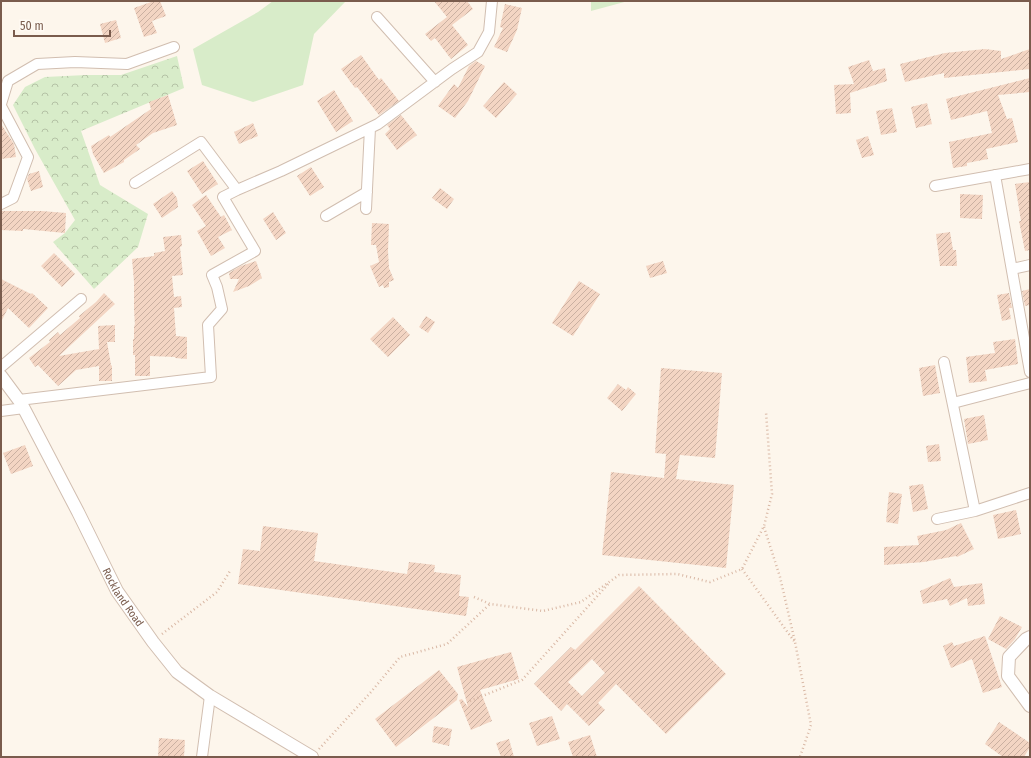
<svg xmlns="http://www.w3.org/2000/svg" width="1031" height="758" font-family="'Fira Sans Condensed',sans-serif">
	<defs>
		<pattern id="forest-crowns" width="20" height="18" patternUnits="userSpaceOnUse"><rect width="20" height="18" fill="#d8ecc9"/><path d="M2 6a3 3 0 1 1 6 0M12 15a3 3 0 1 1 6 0" fill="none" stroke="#b4c2a5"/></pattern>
		<pattern id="building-hatch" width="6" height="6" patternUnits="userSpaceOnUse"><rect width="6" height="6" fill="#f3d5c3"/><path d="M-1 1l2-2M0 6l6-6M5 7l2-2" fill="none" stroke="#cab0a1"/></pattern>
	</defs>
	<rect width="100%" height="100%" fill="#fdf6ec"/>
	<path fill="#d8ecc9" d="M273 1H346L314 34 303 85 253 102 202 85 193 49 258 12Z
		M591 1H628L591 11Z"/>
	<path fill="url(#forest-crowns)" d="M177 56 184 88 81 131 100 185 148 214 138 247 94 289 53 242 65 233 75 220 35 149 13 105 25 87 45 77 86 75H121Z"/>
	<path fill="url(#building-hatch)" fill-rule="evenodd" d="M154 1H160L166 16 152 21 157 33 144 37 134 8Z
		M434 1H467L473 9 452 25 468 45 451 59 435 38 431 41 425 34 447 17Z
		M505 4 522 8 517 30 507 52 494 47 503 28 500 27Z
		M116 20 121 38 105 43 100 24Z
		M985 49 1001 51V59L1030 49V69L944 78V73L905 82 900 64 945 53Z
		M361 55 379 80 381 78 399 101 379 115 357 87 355 88 341 69Z
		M869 60 873 71 885 68 887 81 850 93 851 113 836 114 834 85 854 84 848 67Z
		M476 61 485 66 468 101 455 118 438 106 454 84 458 88 469 66Z
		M1030 78V92L998 95 1007 119 1012 118 1018 142 986 149 988 159 967 163V166L953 168 949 142 992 133 987 111 951 120 946 99Z
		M504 82 517 94 496 118 483 106Z
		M334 90 353 121 336 132 317 101Z
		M168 95 177 125 153 133 136 145 140 149 124 160V162L104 173 93 154 91 146 109 135 110 137 151 109 149 102Z
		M927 103 932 124 916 128 911 107Z
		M892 108 897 132 881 135 876 111Z
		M401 115 417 135 397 150 385 134 390 129 387 125Z
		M253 123 258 136 239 144 234 132Z
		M1 124 14 144 16 157 1 159Z
		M868 136 874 155 862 158 856 140Z
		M203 161 218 184 202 194 187 171Z
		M311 167 324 187 310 196 297 176Z
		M39 171 43 187 31 191 27 179 29 174Z
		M1030 182V250L1025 251 1019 221H1021L1015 184Z
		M440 188 454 199 447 209 432 198Z
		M172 191 177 198 178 207 162 218 153 204Z
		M960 194 983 195 982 219 960 218Z
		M206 195 221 217 224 215 232 230 218 237 225 248 211 256 197 231 206 226 192 205Z
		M1 211H42L66 213 65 233 23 229V231L1 230Z
		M273 212 286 233 276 240 263 219Z
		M372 223 389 224 388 251 389 268 394 280 389 282V287L384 288 383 285 379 287 370 266 379 262 376 245H371Z
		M950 232 953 250H956L957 266H940L936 234Z
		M181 235 182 246 180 247 183 275 172 276 174 297 181 296 182 307 174 308 176 336 187 337V359L175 358V357L150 356V376H135V355H133V339H134V324L135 327 134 309V282L132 259 154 256V253L165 251 163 237Z
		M54 253 75 274 62 287 41 266Z
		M256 261 262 278 249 286 233 292 239 279H230L229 273 241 266Z
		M663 261 667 273 650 278 646 266Z
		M1 279 31 294 32 293 48 308 29 328 8 308 1 322Z
		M579 281 600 294 573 336 552 323Z
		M1030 289V305L1025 306 1022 291Z
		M104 293 115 304 59 356 99 349 98 326 115 325V342H107L111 365 112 366V381H99V366L76 370 58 386 38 365 35 367 29 358 50 342 49 340 58 332 60 335 80 318 79 316 96 302Z
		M1009 293 1012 308H1009L1011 319 1002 321 997 295Z
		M426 316 435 322 428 333 419 327Z
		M393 317 410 335 388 357 370 339Z
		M1015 339 1018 364 985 370 987 381 969 383 966 357 995 353 993 342Z
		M935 365 940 393 923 396 919 368Z
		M661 368 722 373 715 458 680 455 676 479 734 485 726 568 602 555 611 472 664 478 666 454 655 453Z
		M618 384 626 390 628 387 636 394 622 411 607 398Z
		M984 415 988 440 968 444 964 419Z
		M939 444 941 461 928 462 926 446Z
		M25 445 33 466 11 474 3 453Z
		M923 484 928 509 913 512 909 486Z
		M889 492 902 494 898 524 886 522Z
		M1016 510 1021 534 998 539 993 515Z
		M961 523 974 549 957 557 956 556 924 562 884 565V547L919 545 917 536 946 530Z
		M263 526 318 533 314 561 407 574 409 562 435 565 434 572 461 575 459 596 469 597 466 616 238 584 243 549 260 551Z
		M950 578 954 587 982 583 985 604 968 606 967 598 950 606 947 599 923 604 920 591Z
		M639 586 726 674 666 734 616 684 598 703 605 710 589 726 567 704 561 711 534 684 571 647 575 650ZM592 659 605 673 582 696 568 682Z
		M1000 616 1022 627 1015 639 1006 649 988 639Z
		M985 636 1002 687 983 693 972 659 951 668 943 646 952 642 954 646Z
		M511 652 519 679 480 690 492 721 471 730 459 700 462 699 468 707 457 667Z
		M439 670 458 694 457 700 396 747 375 719Z
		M552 716 560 739 537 746 529 723Z
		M999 722 1030 743V747L1024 757H1003L985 744Z
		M434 726 452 729 449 746 432 742Z
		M590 735 597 757H573L568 742Z
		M159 738 185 740 184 757H158Z
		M509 739 514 757H501L496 743Z"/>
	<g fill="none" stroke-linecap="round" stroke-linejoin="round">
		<defs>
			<path id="minor" d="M377 17 435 82
				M1 104 8 81 37 64 75 62 127 64 174 47
				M1 106 28 157 13 198 1 204
				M995 175 1030 372
				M135 183 201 142 237 190 281 171 378 124 452 69 478 52 489 32 492 1
				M935 186 1030 169
				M366 209 370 128
				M326 216 367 192
				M1012 269 1030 265
				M944 362 975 511
				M1 367 81 299
				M19 400 211 377 208 325 222 309 217 287 212 275 255 251 223 197 237 190
				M953 403 1030 383
				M1 411 24 408
				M937 519 975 511 1030 493
				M202 757 210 696"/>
			<g id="tertiary">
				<path id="s1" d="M1 376 21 403 78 512 117 591 153 642 177 672 210 696 312 757"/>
				<path d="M1030 637 1026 639 1009 657 1008 676 1030 706"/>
			</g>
		</defs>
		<use href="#minor" stroke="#d1beb0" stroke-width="12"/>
		<use href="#tertiary" stroke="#d1beb0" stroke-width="14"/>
		<path stroke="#d9b8a5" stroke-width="2.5" stroke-dasharray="1 3" stroke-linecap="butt" d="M764 527 780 577 795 642 811 725 800 757
			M742 569 794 641
			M474 597 490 604 543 611 581 602 619 575 677 574 710 582 742 569 764 526 772 494 766 412
			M162 634 217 592 230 571
			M470 701 522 680 610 582
			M319 749 371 692 400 657 447 644 490 604"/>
		<use href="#minor" stroke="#fff" stroke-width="10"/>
		<use href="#tertiary" stroke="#fff" stroke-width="12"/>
	</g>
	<g text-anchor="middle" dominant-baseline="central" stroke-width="3.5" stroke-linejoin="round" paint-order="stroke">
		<g font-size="11" fill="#7a5c4d" stroke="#fffaf3">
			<text stroke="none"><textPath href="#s1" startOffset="253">Rockland Road</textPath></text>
		</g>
	</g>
	<rect width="1031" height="758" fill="none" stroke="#7a5c4d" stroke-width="4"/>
	<path d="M14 30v6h96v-6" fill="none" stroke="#7a5c4d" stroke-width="2"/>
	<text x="20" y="30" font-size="12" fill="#7a5c4d" stroke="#fffaf3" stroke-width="3" paint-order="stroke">50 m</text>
</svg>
